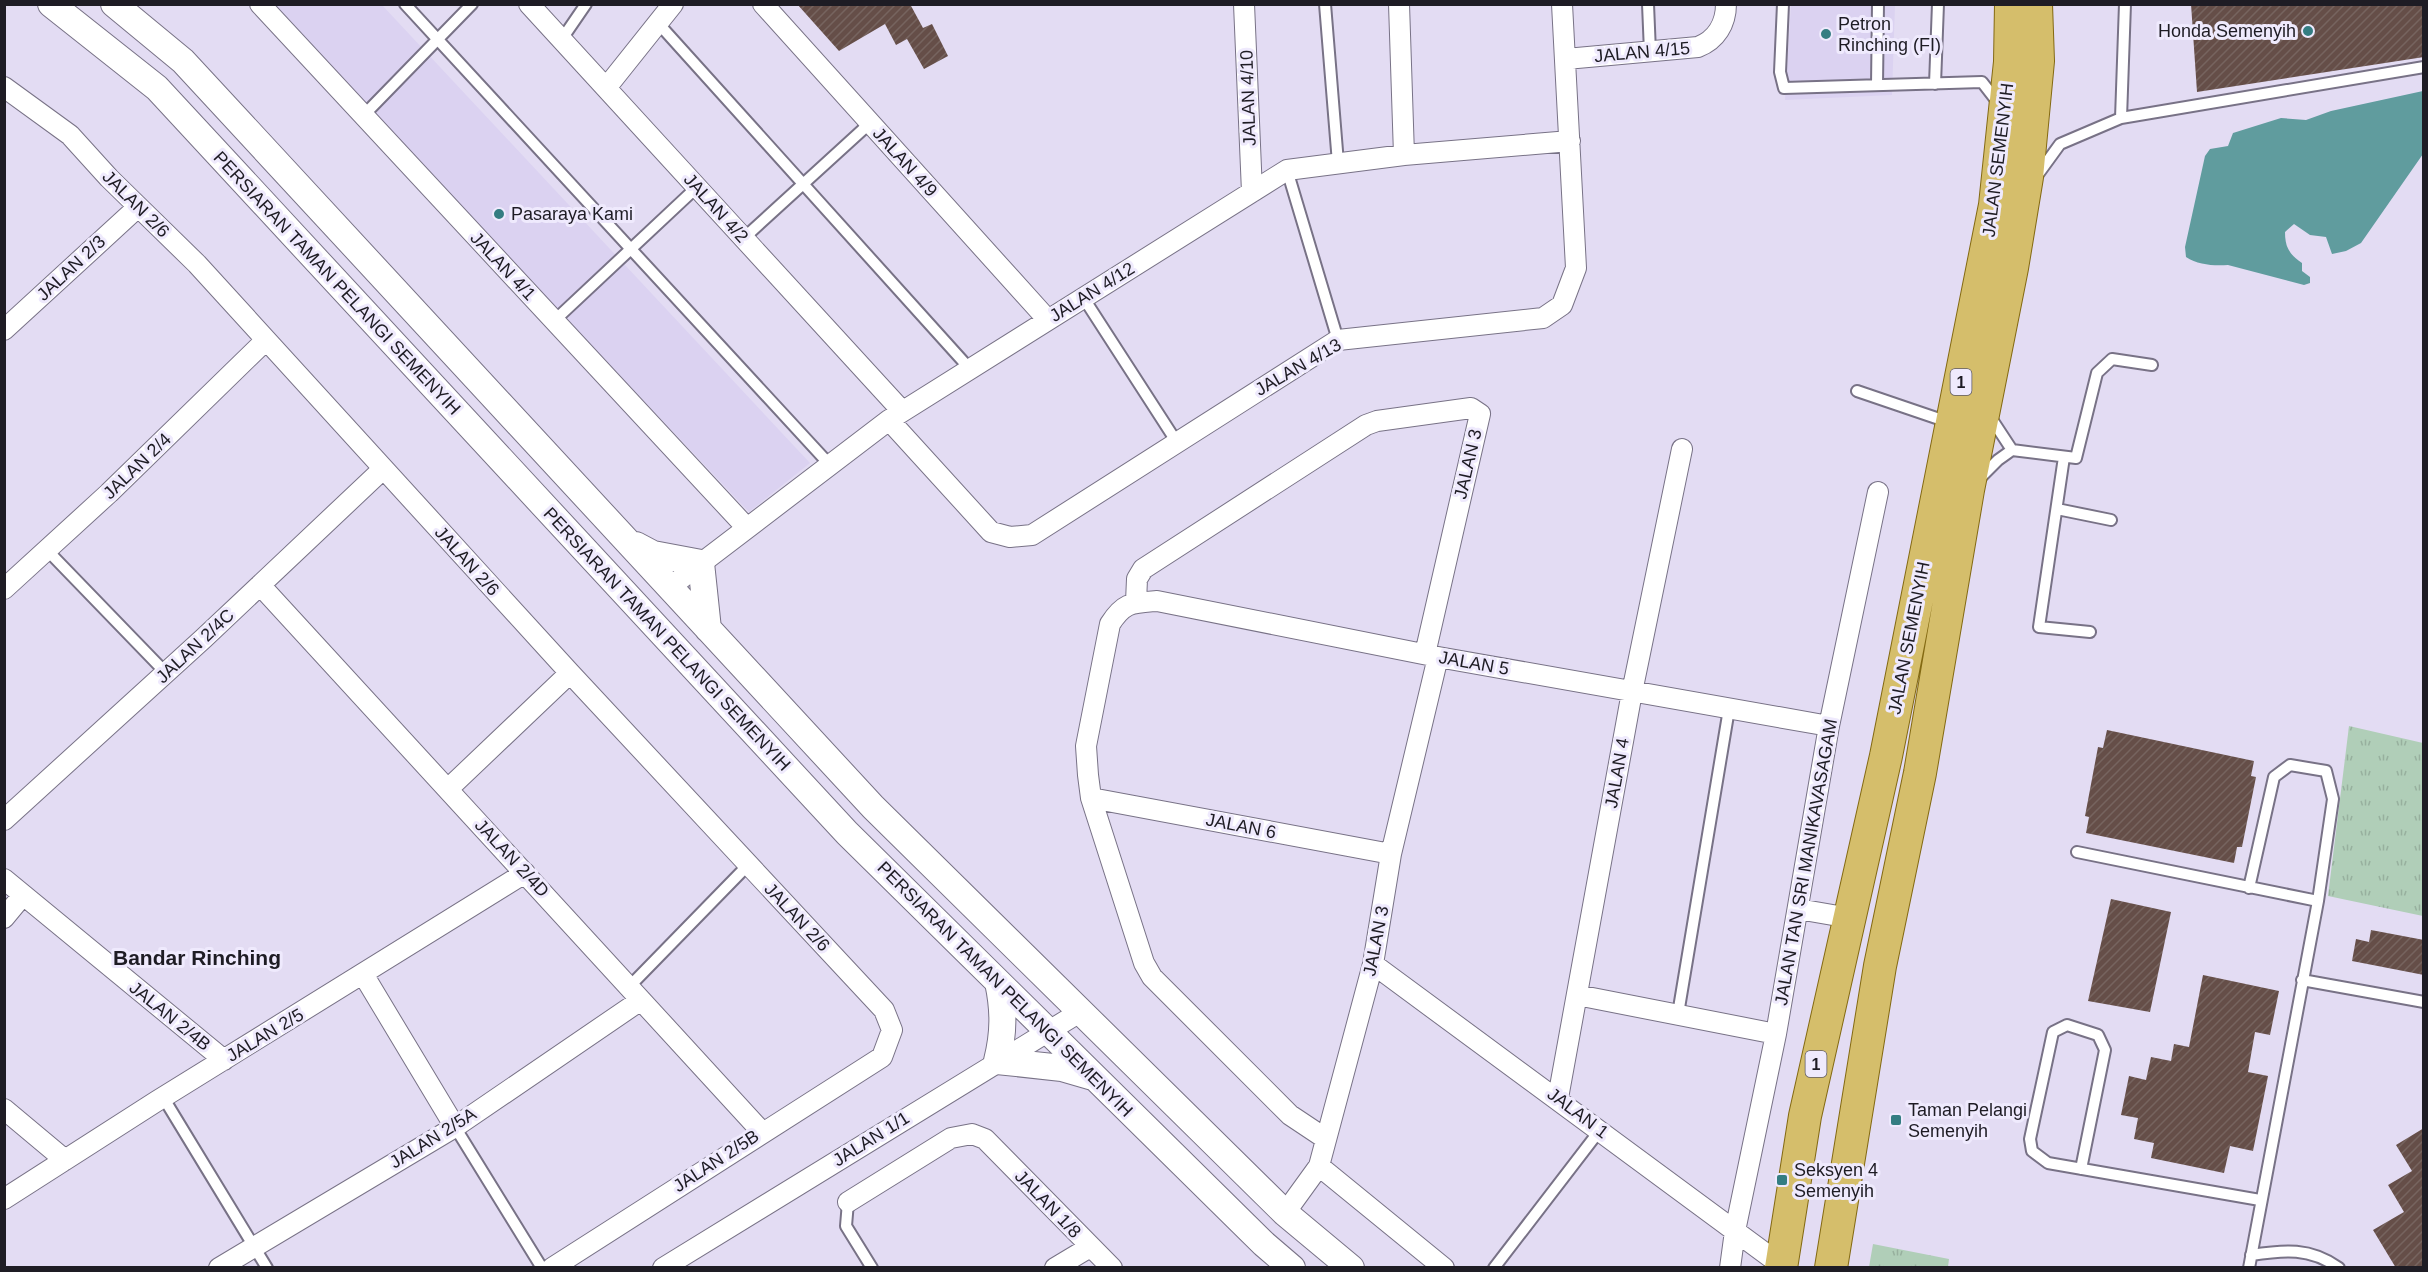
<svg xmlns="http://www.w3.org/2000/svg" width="2428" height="1272" font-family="Arial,sans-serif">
	<defs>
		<pattern id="grass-tufts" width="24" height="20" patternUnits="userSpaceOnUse" patternTransform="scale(1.5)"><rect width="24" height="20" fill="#b0ceb8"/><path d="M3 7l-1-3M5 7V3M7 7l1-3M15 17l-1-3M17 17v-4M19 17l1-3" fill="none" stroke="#97b09e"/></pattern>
		<pattern id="building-hatch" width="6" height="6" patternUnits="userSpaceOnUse" patternTransform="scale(1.5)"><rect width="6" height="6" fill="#654e48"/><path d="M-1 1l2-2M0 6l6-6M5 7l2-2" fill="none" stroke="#76645f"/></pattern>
	</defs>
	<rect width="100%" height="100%" fill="#e3dcf3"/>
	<path fill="#dbd2f1" d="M270 5H382L810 463 749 512Z
		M1791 5H1895L1892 95 1785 100Z"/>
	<path fill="url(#grass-tufts)" d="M2349 726 2423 743V916L2328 896Z
		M1873 1244 1949 1259 1948 1267H1869Z"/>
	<path fill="#609c9e" d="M2423 91V154L2361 243 2346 251 2332 254 2326 237 2310 235 2294 224 2285 232C2285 248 2290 255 2302 263V271L2310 277V283L2304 285 2228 265C2214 266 2198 265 2186 257L2185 247 2205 156 2210 149 2228 146 2233 133 2281 118 2306 120 2331 111Z"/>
	<path fill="url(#building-hatch)" d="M797 4H910L923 28 932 24 948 56 924 69 907 39 896 45 885 24 839 51Z
		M2191 4H2424V57L2197 92Z
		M2107 730 2254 761 2251 776 2256 777 2242 847H2237L2234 863 2086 833 2089 817 2085 816 2098 747 2103 748Z
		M2111 899 2171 912 2150 1012 2088 1001Z
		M2371 930 2424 940V975L2352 961 2356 939 2369 942Z
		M2203 975 2279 991 2270 1035 2255 1032 2248 1072 2268 1076 2253 1151 2230 1146 2224 1173 2151 1158 2154 1143 2134 1139 2138 1118 2121 1115 2129 1076 2146 1080 2151 1057 2171 1061 2174 1044 2189 1047Z
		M2424 1128V1268H2396L2373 1230 2404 1212 2388 1185 2412 1171 2396 1145Z"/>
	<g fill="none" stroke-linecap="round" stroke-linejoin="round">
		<defs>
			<path id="service" d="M405 4 830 465
				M1325 4 1338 163
				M1648 4 1650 52
				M1783 4 1780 72 1784 88 1982 82 1999 104
				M658 23 970 369
				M562 39 586 4
				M1935 84 1938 4
				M1877 85 1878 4
				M363 116 472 4
				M2121 118 2424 67
				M1287 170 1338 340
				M2036 177 2060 144 2121 118 2125 4
				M744 238 870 123
				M1083 297 1176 441
				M554 321 697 187
				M1857 391 1951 423
				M1991 418 2012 450
				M2064 457 2039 627 2090 632
				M1979 479 1998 460 2012 450 2076 458 2097 373 2112 359 2152 365
				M2057 509 2111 520
				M47 550 166 673
				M2077 852 2318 901
				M2302 980 2424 1002
				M629 987 748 865
				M1678 1014 1729 709
				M163 1097 267 1268
				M455 1127 542 1268
				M2081 1169 2105 1050 2098 1035 2067 1025 2053 1032 2030 1139 2032 1151 2048 1163 2260 1200
				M848 1202 846 1226 872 1268
				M2251 1255C2284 1250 2310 1247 2339 1268
				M1494 1268 1600 1130
				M2249 1268 2318 901 2333 799 2326 771 2290 765 2274 777 2249 888"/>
			<path id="minor" d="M260 4 747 528
				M529 4 902 411
				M763 4 1048 320
				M1244 4 1252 192
				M1399 4 1404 155
				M1566 59 1698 47C1716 40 1726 24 1726 4
				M4 87 70 135 109 178 197 264 570 673 884 1010 892 1030 882 1057 552 1268
				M606 88 673 4
				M4 330 138 207
				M889 420 991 532 1010 537 1032 535 1338 340 1543 318 1562 305 1576 268 1562 4
				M260 585 762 1132
				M670 587 889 420 1287 170 1404 155 1570 141
				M4 589 109 493 266 340
				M1136 602 1137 579 1143 569 1366 425 1377 421 1471 408 1480 414 1425 654
				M448 789 570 673
				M1091 798 1391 854
				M4 820 204 638 383 469
				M4 879 224 1060
				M1798 909 1850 918
				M4 918 23 895
				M1373 964 1781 1265
				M363 974 455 1127
				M1577 995 1776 1034
				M1558 1098 1632 692 1682 449
				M4 1109 65 1160
				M1326 1139 1290 1115 1152 977 1144 963 1091 798 1088 775 1086 746 1110 624C1124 602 1132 603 1157 601L1438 657 1829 726
				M1319 1166 1444 1268
				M4 1199 157 1101 525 873
				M848 1202 951 1138 972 1134 985 1139 1112 1268
				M1285 1213 1319 1166 1373 964 1391 854 1438 657
				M219 1268 455 1127 641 1000
				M663 1268 1080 1012
				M1055 1268 1090 1247
				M1730 1268 1735 1231 1776 1034 1829 726 1878 492"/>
			<path id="tertiary" d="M51 4 157 88 847 833 1264 1244 1292 1268
				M114 4 183 61 873 807 1285 1213 1351 1268
				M636 545 653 554 701 563 708 629
				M998 982C1004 1010 1004 1033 997 1061L1062 1068 1093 1077"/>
			<path id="primary" d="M1781 1268 1805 1116 1886 756 1995 205 2010 62 2011 4
				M1831 1268 1880 966 1920 773 1968 490 2012 268 2027 177 2038 61 2036 4"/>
		</defs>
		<use href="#service" stroke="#787286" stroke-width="14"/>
		<use href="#minor" stroke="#787286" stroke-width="22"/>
		<use href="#tertiary" stroke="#787286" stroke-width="28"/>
		<use href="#primary" stroke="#836912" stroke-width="34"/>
		<use href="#service" stroke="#fff" stroke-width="10"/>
		<use href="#minor" stroke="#fff" stroke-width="20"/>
		<use href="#tertiary" stroke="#fff" stroke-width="26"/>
		<use href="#primary" stroke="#d5be6b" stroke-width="32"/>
	</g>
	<g fill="#347d82" stroke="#efeafd" stroke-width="2">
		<circle cx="2308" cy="31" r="6"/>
		<circle cx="1826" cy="34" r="6"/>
		<circle cx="499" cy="214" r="6"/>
		<rect x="1890" y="1114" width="12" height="12" rx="3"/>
		<rect x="1776" y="1174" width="12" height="12" rx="3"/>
	</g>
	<g text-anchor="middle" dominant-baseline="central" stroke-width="6" stroke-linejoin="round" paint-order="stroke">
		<g fill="#efeafd" stroke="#5d5a65" stroke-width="1.5">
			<rect x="1950.5" y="369" width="21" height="26" rx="4.5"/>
			<rect x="1805.5" y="1051" width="21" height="26" rx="4.5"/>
		</g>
		<g font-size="16" font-weight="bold" fill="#1e1c24">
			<text x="1961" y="382">1</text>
			<text x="1816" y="1064">1</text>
		</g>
		<g font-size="18" fill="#1e1c24" stroke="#efeafd" text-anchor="start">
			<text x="1838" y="24">Petron<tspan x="1838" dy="21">Rinching (FI)</tspan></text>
			<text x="2296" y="31" text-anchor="end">Honda Semenyih</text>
			<text x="511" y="214">Pasaraya Kami</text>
			<text x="1908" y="1110">Taman Pelangi<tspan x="1908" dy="21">Semenyih</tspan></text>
			<text x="1794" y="1170">Seksyen 4<tspan x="1794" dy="21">Semenyih</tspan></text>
		</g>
		<g font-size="18" fill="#1e1c24" stroke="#efeafd">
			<text transform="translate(1642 52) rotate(-5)">JALAN 4/15</text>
			<text transform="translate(1248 98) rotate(-92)">JALAN 4/10</text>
			<text transform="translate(1998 160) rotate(-83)">JALAN SEMENYIH</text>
			<text transform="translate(905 162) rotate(48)">JALAN 4/9</text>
			<text transform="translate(136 204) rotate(45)">JALAN 2/6</text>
			<text transform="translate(716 208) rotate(48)">JALAN 4/2</text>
			<text transform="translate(503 266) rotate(47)">JALAN 4/1</text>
			<text transform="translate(71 268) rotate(-43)">JALAN 2/3</text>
			<text transform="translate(337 283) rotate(47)">PERSIARAN TAMAN PELANGI SEMENYIH</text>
			<text transform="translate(1092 292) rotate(-32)">JALAN 4/12</text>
			<text transform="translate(1298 367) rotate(-30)">JALAN 4/13</text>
			<text transform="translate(1468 464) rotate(-77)">JALAN 3</text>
			<text transform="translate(137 466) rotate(-44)">JALAN 2/4</text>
			<text transform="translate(467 561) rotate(48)">JALAN 2/6</text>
			<text transform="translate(1909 638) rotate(-79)">JALAN SEMENYIH</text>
			<text transform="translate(667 639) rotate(47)">PERSIARAN TAMAN PELANGI SEMENYIH</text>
			<text transform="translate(195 646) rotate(-43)">JALAN 2/4C</text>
			<text transform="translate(1474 663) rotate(10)">JALAN 5</text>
			<text transform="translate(1617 773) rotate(-80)">JALAN 4</text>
			<text transform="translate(1241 826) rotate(11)">JALAN 6</text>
			<text transform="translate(512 858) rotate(47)">JALAN 2/4D</text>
			<text transform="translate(1806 862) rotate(-80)">JALAN TAN SRI MANIKAVASAGAM</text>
			<text transform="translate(797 917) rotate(47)">JALAN 2/6</text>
			<text transform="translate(1376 941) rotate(-79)">JALAN 3</text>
			<text transform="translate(1005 989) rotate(45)">PERSIARAN TAMAN PELANGI SEMENYIH</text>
			<text transform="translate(170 1016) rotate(39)">JALAN 2/4B</text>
			<text transform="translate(265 1035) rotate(-31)">JALAN 2/5</text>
			<text transform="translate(1578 1113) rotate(37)">JALAN 1</text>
			<text transform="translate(433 1138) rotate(-32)">JALAN 2/5A</text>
			<text transform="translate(871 1139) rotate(-32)">JALAN 1/1</text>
			<text transform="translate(716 1161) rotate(-33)">JALAN 2/5B</text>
			<text transform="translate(1048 1204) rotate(46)">JALAN 1/8</text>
		</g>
		<g font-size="21" font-weight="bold" fill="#1e1c24" stroke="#efeafd">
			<text x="197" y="957">Bandar Rinching</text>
		</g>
	</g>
	<rect width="2428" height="1272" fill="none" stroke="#1e1c24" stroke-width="12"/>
</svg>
